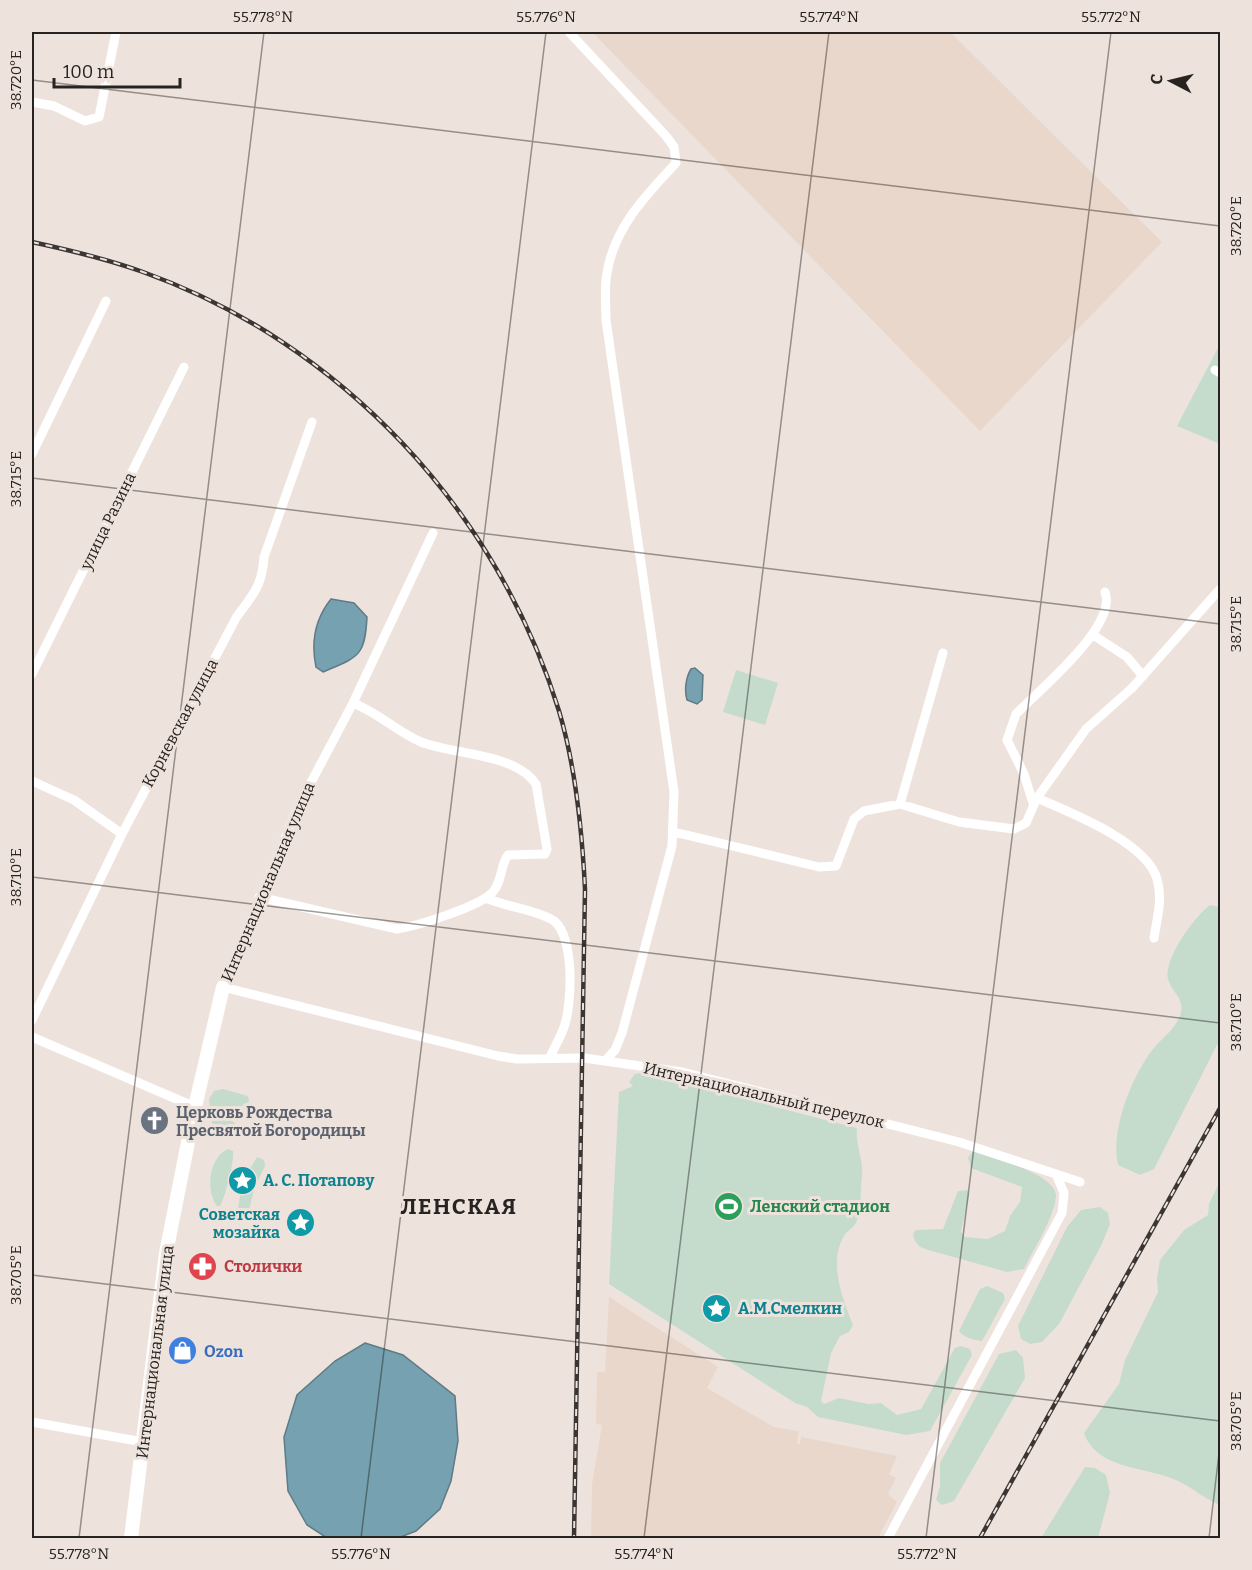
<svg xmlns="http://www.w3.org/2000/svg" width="1252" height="1570" font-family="Bitter,serif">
	<rect width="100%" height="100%" fill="#eee3dc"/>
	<path fill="#e9d7cc" d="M592 32H950L1162 242 980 431Z
		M609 1297 718 1367 707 1388 774 1427 799 1431 797 1443 800 1444 801 1437 897 1456 889 1474 896 1478 888 1494 897 1502 878 1538H591L592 1484 602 1425 596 1424 597 1372H605Z"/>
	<path fill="#c5dccc" d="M1220 344V444L1177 426Z
		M736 670 778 683 765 725 723 712Z
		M1210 905 1220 907V1039L1154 1169 1140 1175 1118 1165C1110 1130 1132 1076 1153 1049 1162 1038 1178 1027 1181 1012 1184 997 1171 992 1168 979 1163 959 1195 916 1210 905Z
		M647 1072 706 1082 775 1107 857 1128C855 1144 864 1160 862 1177 860 1190 862 1211 856 1223 853 1228 847 1231 844 1236 828 1263 843 1300 853 1325L849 1332 840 1336 831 1353 821 1401 824 1404 839 1398 868 1404 881 1403 897 1415 921 1409 955 1348 960 1346 970 1349 972 1355 930 1431 906 1435 818 1417 807 1407 795 1403 609 1284 619 1092 633 1086 629 1082 635 1074Z
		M223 1089 248 1096 249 1102 230 1113 229 1118 238 1126 234 1132 212 1124 209 1099 214 1091Z
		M228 1149 233 1151C235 1159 225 1199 220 1206H217C205 1190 209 1157 228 1149Z
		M973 1151C991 1158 1056 1173 1056 1196 1055 1216 1033 1251 1024 1269L1007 1272 932 1251C921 1248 915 1246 913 1234L916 1230 943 1229 958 1191 968 1190 969 1196 961 1232 965 1237 988 1239 1005 1231 1010 1216 1020 1202 1022 1187 971 1168 968 1158Z
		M257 1157 264 1160 265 1166 255 1186 248 1214 242 1215 238 1209 242 1182Z
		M1220 1181V1505C1205 1499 1194 1489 1180 1482 1149 1466 1097 1471 1084 1433L1119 1384 1125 1360 1158 1292 1157 1278 1160 1260 1184 1230 1208 1215 1209 1204Z
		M1100 1207 1108 1213 1110 1224 1101 1246 1059 1324 1042 1342 1030 1344 1021 1339 1018 1326 1067 1227 1081 1210Z
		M987 1286 1003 1293 1005 1299 982 1341C973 1340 965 1338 959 1331L980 1289Z
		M1016 1350 1023 1358 1025 1378 954 1501 942 1505 936 1500 940 1486V1463L999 1354Z
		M1085 1467 1095 1468 1106 1475 1110 1493 1098 1538H1041Z"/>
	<path fill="#75a1b1" stroke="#5e7b86" stroke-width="1.5" d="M331 599 354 603 367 617C365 657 358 657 323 672L316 667C311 643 315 619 331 599Z
		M695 668 703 675 702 700 697 704 687 700C684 690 686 677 691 669Z
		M365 1343 403 1355 455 1396 458 1441 451 1481 440 1509 416 1531 398 1538H327L307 1525 288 1491 284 1437 297 1395 335 1361Z"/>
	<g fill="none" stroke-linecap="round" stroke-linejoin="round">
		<path stroke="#fff" stroke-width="9" d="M569 32 666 136 674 147 676 163C646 195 614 228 607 273 604 288 606 305 606 320L674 792 672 846 622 1033 615 1050 606 1060
			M32 102 54 106 85 121 99 117 116 32
			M1215 370 1220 373
			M32 454 106 301
			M433 533 353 703 298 807 223 987 498 1056 517 1059 584 1058 682 1072 959 1142 1080 1182
			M1093 635 1127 657 1143 676
			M32 674 184 367
			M32 781 74 800 122 834
			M1037 798C1069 812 1147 842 1157 879 1163 899 1157 918 1154 938
			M1033 803 1024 774 1007 740 1016 714C1039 690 1118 626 1105 592
			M900 804 943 653
			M674 832 819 867 836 866 854 819 864 811 900 804 959 822 1014 829 1026 823 1037 798 1086 729 1132 688 1220 589
			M259 897 397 929C417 926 478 907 492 893 502 883 500 866 508 855L545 854 547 849 536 784C515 753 454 755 421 742 397 732 379 713 353 703
			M486 898C507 907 531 909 551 919 575 931 572 1002 565 1024 562 1035 555 1046 550 1057
			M32 1020 122 834 236 618C253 594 262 587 264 557L312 422
			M32 1037 195 1107
			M32 1422 143 1442
			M888 1538 1062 1213 1064 1193 1056 1174"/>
		<path stroke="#fff" stroke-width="14" d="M131 1538 166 1253 195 1107 223 987"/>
		<defs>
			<path id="rail" d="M32 242C69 250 107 259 143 272 341 343 497 510 559 711 576 768 582 829 585 889L574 1538
				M980 1538 1220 1108"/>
		</defs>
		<use href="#rail" stroke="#3b3634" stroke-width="4.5"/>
		<use href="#rail" stroke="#eee3dc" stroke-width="2" stroke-dasharray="7" stroke-linecap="butt"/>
	</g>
	<path fill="none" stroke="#272321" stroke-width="1.5" stroke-opacity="0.45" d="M32 80 1220 226M32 478 1220 624M32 877 1220 1023M32 1275 1220 1421M79 1538 264 32M361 1538 546 32M644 1538 829 32M926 1538 1111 32M1209 1538 1220 1445"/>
	<defs>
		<symbol id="church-disc" viewBox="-11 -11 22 22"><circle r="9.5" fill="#6b7280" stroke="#eee3dc"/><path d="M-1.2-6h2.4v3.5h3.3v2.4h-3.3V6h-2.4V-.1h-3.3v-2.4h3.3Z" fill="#fff"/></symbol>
		<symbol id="sight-disc" viewBox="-11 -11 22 22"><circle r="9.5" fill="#0f9aa8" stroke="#eee3dc"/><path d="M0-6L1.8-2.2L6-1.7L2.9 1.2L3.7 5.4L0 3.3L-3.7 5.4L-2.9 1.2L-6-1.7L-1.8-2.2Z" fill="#fff"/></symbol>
		<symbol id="stadium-disc" viewBox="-11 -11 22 22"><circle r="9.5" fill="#2e9e5b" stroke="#eee3dc"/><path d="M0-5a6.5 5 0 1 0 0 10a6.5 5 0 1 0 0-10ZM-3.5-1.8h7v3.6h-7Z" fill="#fff"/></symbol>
		<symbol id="pharmacy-disc" viewBox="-11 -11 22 22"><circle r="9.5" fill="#e0444e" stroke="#eee3dc"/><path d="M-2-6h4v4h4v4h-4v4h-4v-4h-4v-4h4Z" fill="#fff"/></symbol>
		<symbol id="shop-disc" viewBox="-11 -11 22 22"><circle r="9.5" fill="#3f7fe0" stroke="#eee3dc"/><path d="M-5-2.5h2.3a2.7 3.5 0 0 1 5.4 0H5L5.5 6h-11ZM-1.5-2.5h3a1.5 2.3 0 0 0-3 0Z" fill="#fff"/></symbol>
	</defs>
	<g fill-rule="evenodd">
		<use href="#church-disc" x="138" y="1104" width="33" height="33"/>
		<use href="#sight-disc" x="226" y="1164" width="33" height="33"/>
		<use href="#stadium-disc" x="712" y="1190" width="33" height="33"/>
		<use href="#sight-disc" x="284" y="1206" width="33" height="33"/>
		<use href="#pharmacy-disc" x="186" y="1250" width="33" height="33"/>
		<use href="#sight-disc" x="700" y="1292" width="33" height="33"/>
		<use href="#shop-disc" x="166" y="1334" width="33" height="33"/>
	</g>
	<g text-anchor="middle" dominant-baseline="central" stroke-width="6" stroke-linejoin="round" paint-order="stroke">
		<g font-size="16" fill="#272321" stroke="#eee3dc">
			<text transform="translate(108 521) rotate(-64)">улица Разина</text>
			<text transform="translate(180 723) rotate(-62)">Корневская улица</text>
			<text transform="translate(268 882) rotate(-67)">Интернациональная улица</text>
			<text transform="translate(764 1095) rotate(13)">Интернациональный переулок</text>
			<text transform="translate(155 1352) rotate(-83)">Интернациональная улица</text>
		</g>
		<g font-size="16" font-weight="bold" fill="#5b616d" stroke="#eee3dc" text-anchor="start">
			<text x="176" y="1112">Церковь Рождества<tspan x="176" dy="18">Пресвятой Богородицы</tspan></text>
		</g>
		<g font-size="16" font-weight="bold" fill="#0d838f" stroke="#eee3dc" text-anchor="start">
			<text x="263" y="1180">А. С. Потапову</text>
			<text x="280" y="1214" text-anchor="end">Советская<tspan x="280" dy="18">мозайка</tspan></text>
			<text x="738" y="1308">А.М.Смелкин</text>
		</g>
		<g font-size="16" font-weight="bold" fill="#27864d" stroke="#eee3dc" text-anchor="start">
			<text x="750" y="1206">Ленский стадион</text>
		</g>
		<g font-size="16" font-weight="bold" fill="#be3a42" stroke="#eee3dc" text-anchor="start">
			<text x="224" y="1266">Столички</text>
		</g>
		<g font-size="16" font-weight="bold" fill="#366cbe" stroke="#eee3dc" text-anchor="start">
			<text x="204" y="1351">Ozon</text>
		</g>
		<g font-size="22" font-weight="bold" letter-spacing="1.5" fill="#272321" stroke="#eee3dc">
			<text x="459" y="1206">ЛЕНСКАЯ</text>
		</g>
	</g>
	<rect width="1252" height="1570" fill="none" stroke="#eee3dc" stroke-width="66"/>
	<g transform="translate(1171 81) rotate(277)" stroke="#eee3dc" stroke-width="4.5" paint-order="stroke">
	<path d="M0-4.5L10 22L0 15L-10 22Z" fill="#272321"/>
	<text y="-9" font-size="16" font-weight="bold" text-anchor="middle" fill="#272321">С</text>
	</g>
	<path d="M54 78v9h126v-9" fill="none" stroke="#272321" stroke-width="3"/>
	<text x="63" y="78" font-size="18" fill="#272321" stroke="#eee3dc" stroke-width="4.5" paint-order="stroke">100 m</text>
	<rect x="33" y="33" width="1186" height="1504" fill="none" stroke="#272321" stroke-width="2"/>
	<g font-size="15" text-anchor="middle" fill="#272321">
		<text x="263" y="22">55.778°N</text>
		<text x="546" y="22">55.776°N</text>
		<text x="829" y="22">55.774°N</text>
		<text x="1111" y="22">55.772°N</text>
		<text transform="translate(16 80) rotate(-90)" y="5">38.720°E</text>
		<text transform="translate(1236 226) rotate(-90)" y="5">38.720°E</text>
		<text transform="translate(16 479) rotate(-90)" y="5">38.715°E</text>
		<text transform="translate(1236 624) rotate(-90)" y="5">38.715°E</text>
		<text transform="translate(16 877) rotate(-90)" y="5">38.710°E</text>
		<text transform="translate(1236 1022) rotate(-90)" y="5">38.710°E</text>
		<text transform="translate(16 1275) rotate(-90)" y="5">38.705°E</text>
		<text transform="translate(1236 1421) rotate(-90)" y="5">38.705°E</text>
		<text x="79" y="1559">55.778°N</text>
		<text x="361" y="1559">55.776°N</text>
		<text x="644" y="1559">55.774°N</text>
		<text x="927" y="1559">55.772°N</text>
	</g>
</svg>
